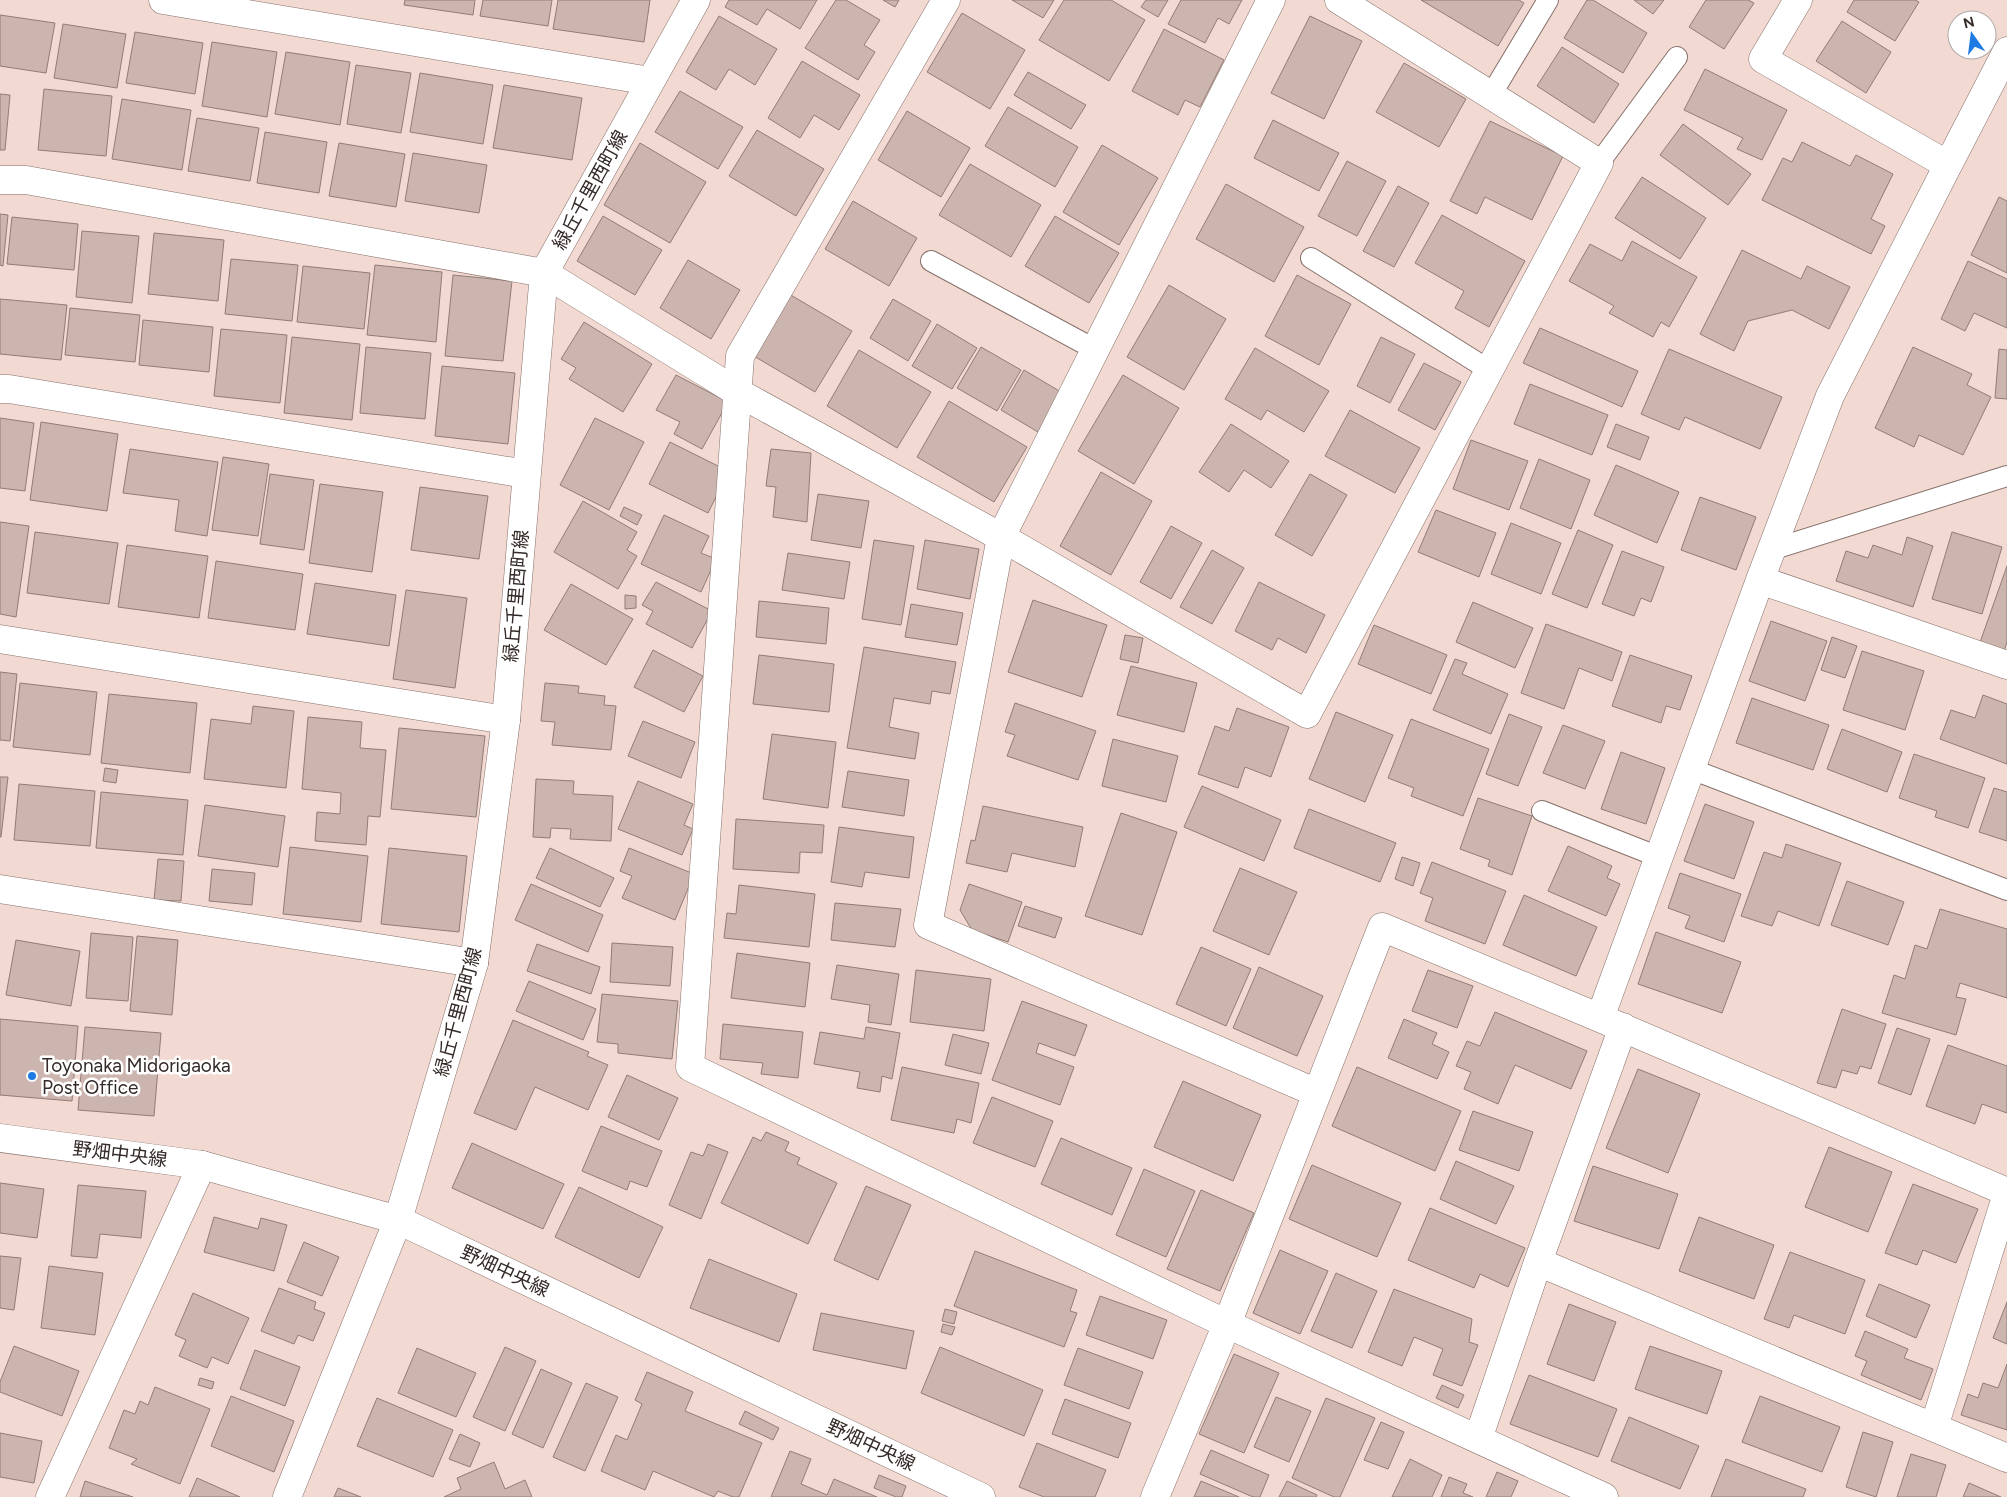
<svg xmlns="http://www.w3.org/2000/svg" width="2007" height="1497" font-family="Figtree,'Noto Sans JP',sans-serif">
	<rect width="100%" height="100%" fill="#f2d9d2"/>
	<path fill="#ccb5ae" stroke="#927c76" d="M405 0H475L473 15 404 5Z
		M483 0H552L548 26 480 16Z
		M558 0H650L644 42 553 29Z
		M729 0H817L800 29 767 9 757 25 725 7Z
		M836 0H846L880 20 864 45 875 52 858 80 805 48Z
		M883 0H899L895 7Z
		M1012 0H1054L1043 18Z
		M1064 0H1111L1145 20 1109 81 1039 40Z
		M1146 0H1168L1158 17 1141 7Z
		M1181 0H1242L1229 24 1218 18 1205 43 1168 24Z
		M1421 0H1519L1524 3 1498 46Z
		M1587 0H1593L1647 33 1623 73 1564 38Z
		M1634 0H1664L1653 14Z
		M1706 0H1748L1754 3 1724 49 1689 27Z
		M1854 0H1915L1919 2 1895 41 1847 12Z
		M962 13 1025 50 990 109 927 72Z
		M0 15 55 23 46 73 0 66Z
		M719 16 777 49 755 85 729 69 716 90 686 72Z
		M1310 16 1362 41 1324 119 1271 93Z
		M1842 21 1891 52 1866 93 1816 61Z
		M63 24 126 34 117 88 54 78Z
		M1164 29 1224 60 1200 107 1185 100 1178 115 1132 91Z
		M135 32 203 43 195 94 126 83Z
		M212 42 277 52 267 117 202 106Z
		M1562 47 1619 84 1594 123 1537 86Z
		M286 52 350 62 340 125 275 114Z
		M802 61 860 95 839 130 814 115 800 138 768 118Z
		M1404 63 1466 99 1439 147 1376 112Z
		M356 65 411 73 401 133 347 124Z
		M1705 69 1787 110 1762 160 1737 149 1743 138 1684 110Z
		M1028 72 1086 105 1071 129 1014 95Z
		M420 73 493 85 483 144 410 132Z
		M504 85 582 98 572 160 493 148Z
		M44 89 112 96 106 156 38 150Z
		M680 91 743 127 718 169 655 132Z
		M0 94 10 95 5 150H0Z
		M122 99 191 110 182 170 112 159Z
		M1008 107 1078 147 1055 187 985 146Z
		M907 111 970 148 941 197 878 160Z
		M197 118 259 128 250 181 188 171Z
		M1273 120 1339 153 1319 191 1254 158Z
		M1490 121 1563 156 1532 220 1485 197 1477 214 1450 201Z
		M1683 124 1751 174 1728 205 1660 155Z
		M757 130 824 169 796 216 729 176Z
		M265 132 327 142 319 193 257 183Z
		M1802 142 1850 166 1856 155 1893 174 1871 219 1885 226 1871 254 1762 200 1783 158 1792 162Z
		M339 143 405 154 396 207 329 196Z
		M640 143 706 182 670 243 604 205Z
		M1102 145 1158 178 1119 245 1063 212Z
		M413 153 487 165 479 213 405 201Z
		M1347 161 1386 181 1357 236 1318 216Z
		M970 164 1041 205 1011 257 939 215Z
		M1642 177 1706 218 1680 259 1615 218Z
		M1226 184 1304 227 1274 282 1196 239Z
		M1398 186 1429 203 1394 267 1363 251Z
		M1999 197 2007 201V273L1971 255Z
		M853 201 917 238 889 286 825 249Z
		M0 214 8 215 3 266 0 265Z
		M1442 215 1525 261 1489 327 1455 308 1464 291 1415 263Z
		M603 216 662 250 635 295 577 261Z
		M1055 216 1119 253 1089 303 1025 266Z
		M12 217 78 224 74 270 7 264Z
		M82 231 139 236 132 303 76 297Z
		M154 233 224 240 218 301 148 294Z
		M1632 241 1697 277 1669 327 1661 322 1653 337 1609 313 1614 306 1569 281 1590 244 1622 261Z
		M1742 250 1801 279 1807 266 1850 287 1829 329 1792 310 1748 321 1734 351 1700 334Z
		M231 259 298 265 292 321 225 314Z
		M688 260 740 290 711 339 660 308Z
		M1968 261 2007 279V328L1974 313 1965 331 1941 319Z
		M375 265 442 272 436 342 367 335Z
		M303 266 370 273 364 329 297 322Z
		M453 275 512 281 503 361 445 356Z
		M1297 275 1351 304 1319 365 1265 336Z
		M1169 285 1226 319 1184 390 1127 357Z
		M789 294 852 331 815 392 752 355Z
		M0 299 67 305 61 360 0 354Z
		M893 299 931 321 908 361 870 338Z
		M70 308 140 315 135 362 65 355Z
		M143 320 213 327 209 372 139 365Z
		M584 322 652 364 623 412 569 379 576 368 561 359Z
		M937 324 977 348 952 389 912 366Z
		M1540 328 1638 371 1622 407 1523 363Z
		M221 329 287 335 280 403 214 396Z
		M292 337 360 344 352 420 284 413Z
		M1381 337 1415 354 1390 403 1357 386Z
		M366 347 431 353 425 419 360 413Z
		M981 347 1021 370 997 411 957 388Z
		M1913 347 1972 374 1967 385 1991 397 1963 455 1919 435 1914 447 1875 428Z
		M1255 348 1329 391 1304 432 1267 410 1261 420 1225 399Z
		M1669 349 1782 397 1760 449 1685 417 1679 430 1641 414Z
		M1999 349 2007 350V399L1995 398Z
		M859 350 931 392 897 448 827 406Z
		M1424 363 1461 382 1435 430 1398 410Z
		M442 366 515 373 508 444 435 436Z
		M1024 370 1061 392 1038 432 1001 410Z
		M676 375 728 402 702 449 674 434 680 422 656 410Z
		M1123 375 1179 408 1134 484 1078 451Z
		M1530 384 1608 415 1592 455 1514 424Z
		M949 401 1027 447 994 502 917 457Z
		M1350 410 1420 448 1395 493 1325 456Z
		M0 418 34 423 25 491 0 488Z
		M595 418 644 442 609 510 560 485Z
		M41 422 118 434 107 511 30 500Z
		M1231 424 1289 461 1271 488 1244 470 1229 492 1199 472Z
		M1616 424 1649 437 1640 460 1607 447Z
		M1471 440 1528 461 1509 510 1453 489Z
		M670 442 720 467 724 481 708 513 649 484Z
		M130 449 218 462 207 536 175 531 179 500 123 493Z
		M771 449 811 453 807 522 773 517 776 487 766 486Z
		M223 457 269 464 258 536 212 530Z
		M1539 459 1590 480 1571 529 1520 508Z
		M1616 465 1679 492 1657 543 1594 515Z
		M1101 472 1152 501 1111 575 1060 546Z
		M270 474 314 480 304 550 260 544Z
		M1310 474 1347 495 1312 556 1275 535Z
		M320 484 383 492 372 572 309 563Z
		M420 487 488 496 479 559 411 550Z
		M818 494 869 501 861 548 811 540Z
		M1700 497 1756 517 1736 570 1681 550Z
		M583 501 637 532 627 550 637 556 618 589 554 552Z
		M624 507 642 515 637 525 620 516Z
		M1436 510 1496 533 1479 577 1418 552Z
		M664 515 709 536 701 553 716 559 701 592 641 564Z
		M0 522 29 526 16 617 0 614Z
		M1511 523 1561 543 1541 594 1491 574Z
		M1171 526 1202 543 1171 599 1140 582Z
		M1578 530 1613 545 1587 608 1552 594Z
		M35 532 118 543 109 604 27 593Z
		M1952 532 2002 547 1982 614 1932 599Z
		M1907 537 1933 546 1913 607 1836 581 1846 551 1868 558 1873 545 1902 555Z
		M874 540 914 546 901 625 862 619Z
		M925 540 979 549 970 599 917 589Z
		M127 545 208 556 199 618 118 607Z
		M1212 550 1244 568 1212 624 1180 607Z
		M1622 551 1664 567 1651 602 1641 598 1634 616 1602 604Z
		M788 553 850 562 844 599 782 590Z
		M216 561 303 574 295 630 208 618Z
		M2007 566V642L2002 657 1978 648Z
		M656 582 712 611 692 648 646 624 653 611 642 605Z
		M1259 582 1325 615 1306 653 1278 638 1272 650 1235 631Z
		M315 583 396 595 389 646 307 634Z
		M571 584 633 619 606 665 544 630Z
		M406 590 467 598 455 688 393 679Z
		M625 595 636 596V608L625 609Z
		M1033 600 1107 625 1082 697 1008 672Z
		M759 601 829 608 826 644 756 637Z
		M1473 602 1533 628 1515 668 1456 642Z
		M911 604 963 613 957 645 905 637Z
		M1771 621 1827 641 1805 701 1749 681Z
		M1546 624 1622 652 1612 681 1579 668 1564 709 1521 693Z
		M1374 625 1447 655 1431 694 1358 664Z
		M1125 635 1143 638 1138 663 1120 659Z
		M1832 637 1857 646 1845 678 1821 670Z
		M864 647 956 662 950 694 932 691 930 704 894 698 889 727 919 733 915 759 847 748Z
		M653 650 703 676 684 712 634 687Z
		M1862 651 1924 671 1905 730 1843 710Z
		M759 655 834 664 829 712 753 704Z
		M1630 655 1692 676 1680 710 1666 706 1661 723 1612 706Z
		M1455 659 1467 663 1462 674 1508 694 1491 734 1433 710Z
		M1131 666 1197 683 1184 732 1117 715Z
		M0 672 17 674 10 741 0 740Z
		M20 683 97 692 90 755 13 747Z
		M545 683 579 686 578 693 605 696 604 705 616 706 611 750 552 745 555 722 541 721Z
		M109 694 197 703 190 773 101 763Z
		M1983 695 2007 704V764L1940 739 1951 710 1975 718Z
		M1752 698 1829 725 1813 770 1736 743Z
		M1015 703 1096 731 1078 780 1007 756 1015 735 1005 732Z
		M253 706 294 711 286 788 204 779 211 719 251 724Z
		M1237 708 1289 727 1271 777 1245 767 1238 788 1198 774 1215 726 1229 731Z
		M1336 712 1393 735 1365 802 1309 779Z
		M1509 714 1542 727 1518 786 1486 774Z
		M308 717 362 722 360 748 386 750 380 817 368 816 366 845 315 841 317 812 340 814 341 793 302 789Z
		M1411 719 1489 749 1463 816 1411 796 1414 788 1388 778Z
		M643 721 695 742 681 778 628 756Z
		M1563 725 1605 741 1585 789 1543 773Z
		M399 728 485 736 476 817 391 809Z
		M1842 729 1902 752 1887 792 1827 769Z
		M772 734 836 742 828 808 763 799Z
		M1113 739 1178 756 1166 802 1102 786Z
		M1621 752 1665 768 1646 824 1601 809Z
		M1914 754 1985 778 1968 828 1935 817 1937 811 1899 798Z
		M105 768 118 770 116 783 103 781Z
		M848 771 909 780 904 816 842 807Z
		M0 777H8L1 837H0Z
		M536 779 574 781 573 794 613 796 611 841 570 839 571 829 551 828 550 838 533 837Z
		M638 781 693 804 684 825 693 829 682 855 618 829Z
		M19 784 95 791 90 846 14 840Z
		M1202 786 1281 820 1264 861 1184 827Z
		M1994 788 2007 792V841L1979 832Z
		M101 792 188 800 183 855 96 848Z
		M1478 798 1532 816 1512 875 1488 866 1490 860 1460 849Z
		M1705 804 1754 822 1734 879 1684 861Z
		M205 805 285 816 278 867 198 856Z
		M983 806 1083 827 1075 867 1012 853 1007 872 966 863 971 840 975 841Z
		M1309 809 1396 843 1380 882 1294 848Z
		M1121 813 1177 832 1142 935 1085 916Z
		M736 819 824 825 822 853 800 852 799 873 733 869Z
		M839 827 914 837 909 878 865 872 862 887 831 882Z
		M1786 844 1841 863 1819 926 1778 911 1772 926 1741 916 1764 852 1782 858Z
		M1568 846 1612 866 1607 878 1620 884 1606 916 1548 891Z
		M290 847 368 856 361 922 283 914Z
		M389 848 467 856 459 932 381 924Z
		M550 848 614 878 600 907 536 878Z
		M629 848 694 874 675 920 622 898 632 876 620 871Z
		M1402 857 1420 863 1413 886 1395 879Z
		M158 859 184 861 181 901 154 900Z
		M1432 862 1506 891 1485 944 1425 921 1433 898 1420 893Z
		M1240 868 1297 892 1269 955 1213 931Z
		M212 869 255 873 252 905 209 901Z
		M1680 873 1741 894 1724 942 1685 928 1690 916 1668 908Z
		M1847 881 1904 902 1888 945 1831 925Z
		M531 884 603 915 588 952 515 920Z
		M969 884 1022 902 1008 942 972 930 960 910Z
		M739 885 815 894 809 947 724 938 727 913 736 914Z
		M1524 895 1597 927 1576 976 1503 945Z
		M835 903 901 909 895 947 831 940Z
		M1025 906 1062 918 1055 938 1018 926Z
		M1940 909 2007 929V998L1960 983 1956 997 1966 999 1956 1035 1882 1013 1894 975 1905 979 1915 945 1927 949Z
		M1656 932 1741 962 1722 1013 1638 984Z
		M91 933 133 937 128 1001 86 998Z
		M137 936 178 940 172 1015 130 1011Z
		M16 940 80 951 71 1006 6 995Z
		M612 943 673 947 670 986 610 982Z
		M537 944 600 967 591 994 527 971Z
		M1201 947 1251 969 1226 1026 1176 1004Z
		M737 953 810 963 805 1007 731 998Z
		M837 965 899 974 891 1025 868 1022 870 1005 831 999Z
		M1259 967 1323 996 1297 1056 1233 1028Z
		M916 970 991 979 984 1031 910 1022Z
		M1428 970 1473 986 1457 1028 1412 1011Z
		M529 981 596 1009 583 1040 516 1011Z
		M602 994 678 1001 672 1059 618 1053V1044L597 1042Z
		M1022 1001 1087 1025 1075 1056 1039 1043 1036 1053 1074 1067 1060 1105 992 1080Z
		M1842 1009 1886 1024 1871 1069 1860 1066 1857 1074 1842 1070 1836 1088 1817 1083Z
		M1495 1012 1587 1051 1571 1089 1515 1065 1498 1104 1464 1089 1471 1072 1456 1066 1467 1041 1480 1046Z
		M0 1019 78 1026 72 1101 0 1095Z
		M1404 1019 1437 1033 1432 1044 1449 1052 1437 1079 1388 1058Z
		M513 1020 589 1052 587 1056 608 1065 588 1110 535 1087 516 1130 474 1113Z
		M723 1024 803 1032 798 1078 761 1074 763 1063 720 1059Z
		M85 1027 161 1033 154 1116 78 1110Z
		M866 1027 900 1033 892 1079 882 1076 880 1092 857 1088 860 1072 814 1064 820 1032 864 1039Z
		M1897 1028 1930 1039 1911 1095 1878 1083Z
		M953 1034 989 1043 981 1074 945 1065Z
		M1948 1045 2007 1066V1113L1982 1104 1975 1124 1926 1106Z
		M902 1067 979 1083 971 1123 957 1119 954 1133 891 1120Z
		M1357 1067 1461 1111 1435 1171 1332 1126Z
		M1638 1069 1700 1094 1668 1173 1606 1148Z
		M627 1075 678 1098 659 1140 608 1117Z
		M1183 1081 1261 1115 1233 1181 1154 1147Z
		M992 1097 1053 1121 1035 1167 973 1143Z
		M1473 1111 1533 1132 1519 1171 1459 1150Z
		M601 1126 662 1151 647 1187 630 1181 627 1190 582 1171Z
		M766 1132 789 1142 785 1151 800 1158 797 1164 837 1183 808 1244 721 1203 753 1137 761 1141Z
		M1061 1138 1132 1168 1112 1215 1041 1184Z
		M472 1143 564 1184 543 1229 452 1188Z
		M708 1144 728 1152 701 1219 669 1205 691 1152 703 1156Z
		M1829 1147 1892 1172 1868 1232 1805 1207Z
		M1456 1161 1514 1186 1496 1224 1440 1199Z
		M1312 1165 1401 1203 1377 1257 1289 1219Z
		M1593 1166 1678 1194 1659 1249 1574 1221Z
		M1144 1169 1195 1191 1166 1257 1116 1235Z
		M0 1183 44 1189 37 1238 0 1233Z
		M1913 1184 1978 1209 1956 1263 1923 1250 1917 1265 1885 1253Z
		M78 1185 146 1191 141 1238 100 1234 97 1258 71 1256Z
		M866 1186 911 1205 878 1280 834 1260Z
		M579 1187 663 1227 639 1278 555 1237Z
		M1201 1190 1254 1213 1220 1291 1167 1269Z
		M1430 1208 1525 1248 1508 1287 1480 1274 1474 1288 1408 1260Z
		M214 1217 258 1229 261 1218 287 1225 274 1271 204 1252Z
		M1699 1217 1774 1245 1754 1299 1679 1271Z
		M304 1242 339 1257 322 1296 287 1282Z
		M1280 1250 1328 1271 1300 1334 1253 1313Z
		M975 1251 1077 1290 1070 1311 1077 1313 1064 1347 954 1306Z
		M1790 1252 1865 1280 1845 1334 1794 1315 1789 1328 1764 1319Z
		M0 1256 21 1258 14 1310 0 1308Z
		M709 1259 797 1294 779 1342 690 1308Z
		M49 1266 103 1273 95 1335 41 1328Z
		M1336 1273 1377 1291 1352 1348 1311 1331Z
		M1879 1284 1930 1305 1916 1338 1866 1316Z
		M279 1288 316 1302 314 1309 325 1313 313 1341 298 1335 294 1344 261 1331Z
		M1394 1289 1472 1319 1469 1342 1478 1345 1462 1386 1433 1375 1443 1349 1414 1337 1402 1366 1368 1352Z
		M193 1293 249 1318 228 1364 212 1357 207 1368 179 1356 186 1340 175 1335Z
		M1100 1296 1167 1320 1153 1359 1086 1335Z
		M2007 1302V1344L1993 1338Z
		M1569 1304 1616 1322 1594 1381 1547 1364Z
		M945 1309 957 1312 954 1324 942 1321Z
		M821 1313 914 1331 906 1369 813 1350Z
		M943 1324 955 1327 952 1335 941 1332Z
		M1865 1331 1908 1349 1904 1358 1933 1369 1921 1400 1861 1375 1867 1361 1855 1356Z
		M14 1346 79 1371 62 1416 0 1392V1382Z
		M1650 1346 1722 1371 1707 1414 1635 1389Z
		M505 1347 536 1361 505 1431 473 1417Z
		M940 1347 1043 1390 1024 1436 921 1393Z
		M417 1348 476 1373 456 1417 398 1393Z
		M1078 1348 1143 1372 1129 1409 1064 1385Z
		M255 1350 300 1367 285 1406 240 1389Z
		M1234 1354 1279 1373 1244 1453 1199 1434Z
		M2007 1364V1430L1961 1415 1968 1394 1978 1398 1983 1383 1998 1388Z
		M541 1369 572 1383 543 1448 512 1434Z
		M647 1372 693 1392 685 1411 762 1443 739 1497H733L718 1491 714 1497 653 1471 645 1490 601 1471 616 1435 627 1440 642 1404 635 1400Z
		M1529 1375 1617 1409 1598 1457 1510 1424Z
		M200 1378 214 1382 212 1389 198 1385Z
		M586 1383 618 1397 585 1471 553 1457Z
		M1442 1385 1464 1395 1458 1408 1436 1398Z
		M155 1387 210 1409 180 1484 131 1464 137 1459 109 1448 124 1410 135 1414 140 1401 148 1405Z
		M231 1396 294 1421 274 1472 211 1446Z
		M1760 1396 1840 1427 1822 1472 1742 1442Z
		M1276 1397 1311 1411 1289 1462 1254 1447Z
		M377 1398 453 1430 433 1477 357 1446Z
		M1326 1398 1375 1418 1340 1497H1334L1292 1478Z
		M1065 1399 1131 1423 1118 1458 1052 1434Z
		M745 1411 779 1428 773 1440 739 1424Z
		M1629 1417 1699 1446 1680 1489 1611 1461Z
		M1381 1422 1404 1432 1388 1469 1364 1460Z
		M1863 1432 1893 1442 1876 1497 1846 1487Z
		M0 1433 42 1441 34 1483 0 1477Z
		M460 1434 480 1443 470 1467 449 1459Z
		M1037 1443 1106 1470 1095 1497H1044L1019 1487Z
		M1211 1450 1269 1475 1260 1497H1253L1200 1474Z
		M790 1451 811 1459 801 1484 827 1495 834 1479 877 1497H771Z
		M1911 1454 1946 1465 1936 1497H1897Z
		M1410 1459 1442 1475 1432 1497H1392Z
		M1726 1459 1806 1489 1803 1497H1711Z
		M494 1462 505 1489 525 1480 532 1497H444L461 1489 457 1478Z
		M1497 1472 1518 1481 1511 1497H1486Z
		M879 1475 906 1486 902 1497H896L874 1488Z
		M1449 1477 1467 1484 1463 1493 1473 1497H1441Z
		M197 1478 240 1497H189Z
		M85 1481 133 1497H80Z
		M1201 1481 1239 1497H1194Z
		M1287 1481 1317 1495 1316 1497H1279Z
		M1969 1483 2001 1497H1963Z
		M338 1488 361 1497H334Z"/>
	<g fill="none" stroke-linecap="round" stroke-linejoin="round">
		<defs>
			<path id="service" d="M1491 95 1548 0
				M1599 163 1677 57
				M1311 258 1489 370
				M931 261 1096 350
				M1771 550 2007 476
				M1691 769 2007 890
				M1542 811 1659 857"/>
			<path id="minor" d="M163 0 650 81
				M946 0 740 356 690 1067 1227 1324 1604 1497
				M1271 0 1001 537 928 925 1317 1093
				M1798 0 1763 59 1948 165 1830 396 1760 580 2007 665
				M1948 165 2007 51
				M0 180H26L544 273 739 393 1001 537 1307 714 1599 163 1339 0
				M0 389H9L526 474
				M0 639 506 720
				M0 889 474 963
				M1600 1018 1760 580
				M1538 1262 2007 1458
				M1934 1427 2007 1194
				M1478 1439 1538 1262 1623 1027
				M50 1497 202 1165
				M287 1497 398 1220
				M1155 1497 1227 1324 1382 927 1600 1018 2007 1192"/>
			<path id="tertiary" d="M0 1138 202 1165 398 1220 981 1497
				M398 1220 474 963 506 720 544 273 696 0"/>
		</defs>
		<use href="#service" stroke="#87716b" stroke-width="22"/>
		<use href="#minor" stroke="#87716b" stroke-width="29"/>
		<use href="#tertiary" stroke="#87716b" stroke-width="29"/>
		<use href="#service" stroke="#fff" stroke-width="20"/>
		<use href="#minor" stroke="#fff" stroke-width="28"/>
		<use href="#tertiary" stroke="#fff" stroke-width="28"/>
	</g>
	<circle fill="#1f7be4" stroke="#fff" stroke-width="2" cx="32" cy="1076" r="5"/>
	<g text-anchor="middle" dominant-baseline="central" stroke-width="5" stroke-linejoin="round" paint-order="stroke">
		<g font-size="19" fill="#342b28" stroke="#fff">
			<text transform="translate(590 190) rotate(-61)">緑丘千里西町線</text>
			<text transform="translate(516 596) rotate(-85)">緑丘千里西町線</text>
			<text transform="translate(458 1012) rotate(-75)">緑丘千里西町線</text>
			<text transform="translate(120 1154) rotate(7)">野畑中央線</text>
			<text transform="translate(505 1271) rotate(25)">野畑中央線</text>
			<text transform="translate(871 1445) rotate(25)">野畑中央線</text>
		</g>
		<g font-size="19" fill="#342b28" stroke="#fff" text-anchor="start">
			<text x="42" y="1065">Toyonaka Midorigaoka<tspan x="42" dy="22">Post Office</tspan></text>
		</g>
	</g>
	<g transform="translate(1972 35) rotate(346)"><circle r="24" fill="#ffffff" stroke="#aeaaa9"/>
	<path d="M0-4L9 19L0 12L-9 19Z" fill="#1f7be4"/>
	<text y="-8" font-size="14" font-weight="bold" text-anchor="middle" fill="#342b28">N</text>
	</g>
</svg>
